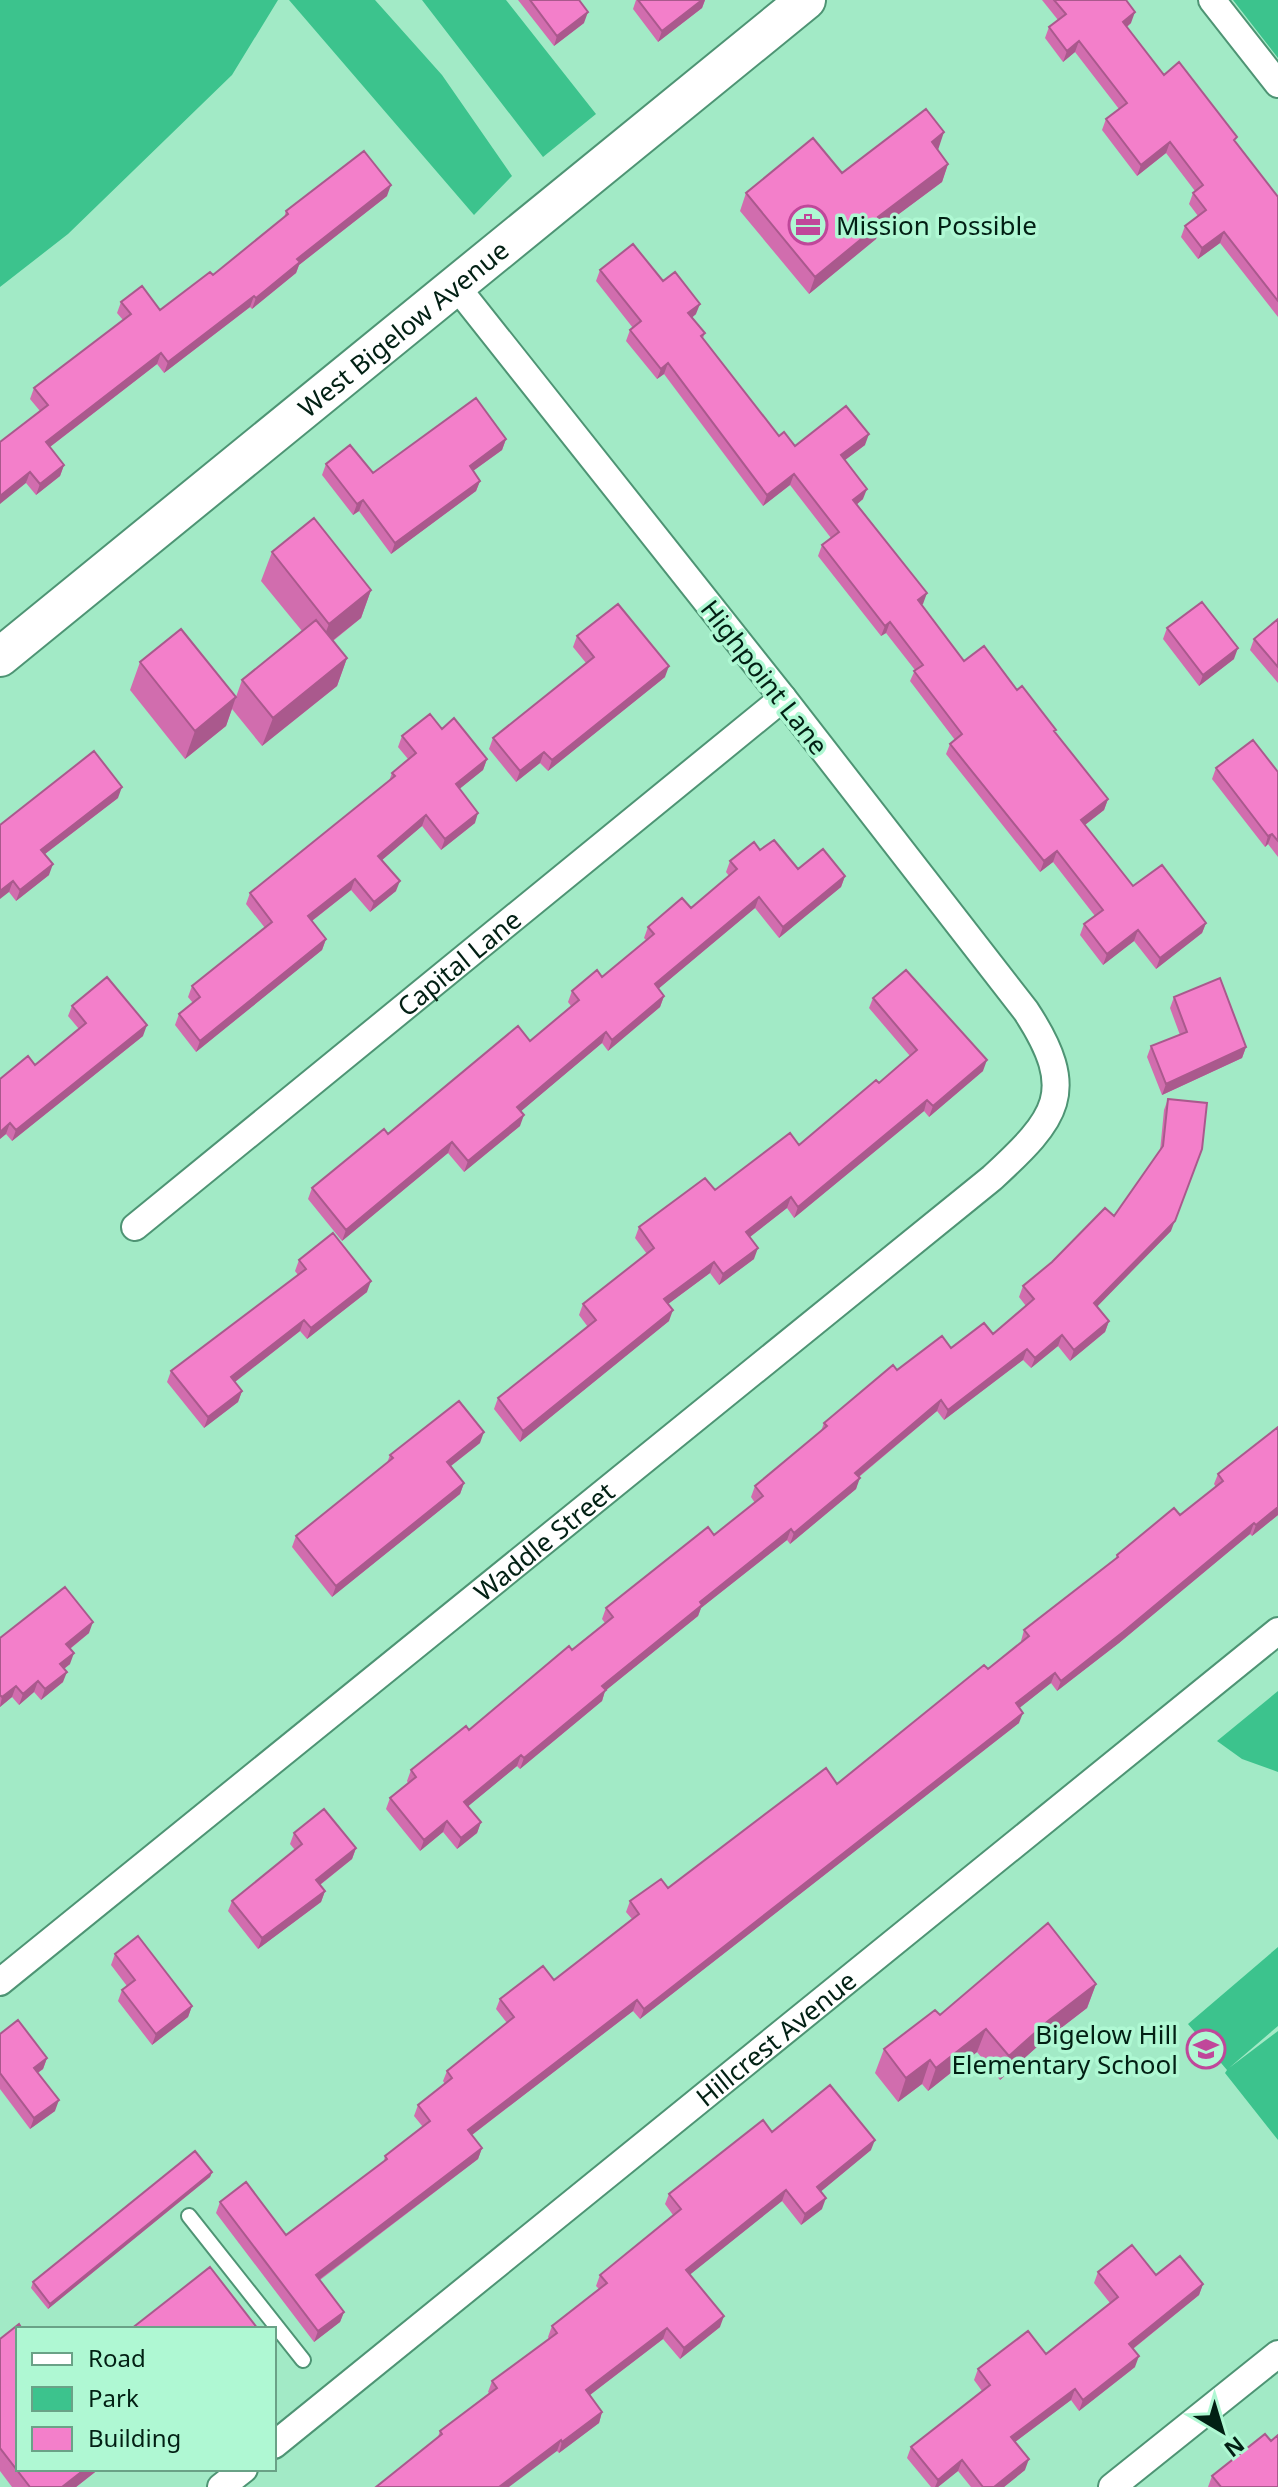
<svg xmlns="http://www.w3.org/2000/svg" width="1278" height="2487" font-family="'Noto Sans',sans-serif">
	<rect width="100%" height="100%" fill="#a2eac6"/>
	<path fill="#3cc38d" d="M0 0H278L232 75 68 234 0 287Z
		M289 0H375L442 75 512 176 474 215Z
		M422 0H506L596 114 543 157Z
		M1233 0H1278V58Z
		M1278 1691V1772L1242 1759 1217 1741Z
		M1278 1947V2026L1229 2068 1278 2031V2140L1225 2073 1227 2070 1188 2024Z"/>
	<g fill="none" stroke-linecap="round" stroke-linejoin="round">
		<defs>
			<path id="service" d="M189 2216 303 2360"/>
			<g id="minor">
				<path d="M1212 0 1278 84"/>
				<path id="s1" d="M135 1227 783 698"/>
				<path id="s2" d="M0 1982 992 1178C1057 1118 1079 1092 1026 1011L783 698 456 286"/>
				<path id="s3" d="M274 2445 1278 1631"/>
				<path d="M221 2487 244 2469"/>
				<path d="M1112 2487 1278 2354"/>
			</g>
			<g id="secondary">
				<path id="s4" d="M0 657 806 0"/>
			</g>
		</defs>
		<use href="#service" stroke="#4e9474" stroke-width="18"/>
		<use href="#minor" stroke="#4e9474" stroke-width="30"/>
		<use href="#secondary" stroke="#4e9474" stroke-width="42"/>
		<use href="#service" stroke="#fff" stroke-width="14"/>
		<use href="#minor" stroke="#fff" stroke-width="26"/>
		<use href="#secondary" stroke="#fff" stroke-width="38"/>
	</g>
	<path fill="#d16dae" d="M518 0H579L584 23 554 46Z
		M636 0H705L702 8 658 42 633 9Z
		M1042 0H1126L1131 23 1127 27 1164 75 1236 142 1278 197V317L1220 243 1198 259 1181 237 1185 226 1198 216 1189 204 1193 193 1195 191 1166 153 1137 176 1102 130 1106 119 1119 109 1075 52 1063 62 1045 38 1049 27 1058 20Z
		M938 150 948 164 942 182 880 228 876 239 809 294 740 211 746 193 842 173Z
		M387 196 299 265 296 273 252 309 250 307 164 373 157 364 50 447 64 465 60 476 36 495 26 483 40 411 30 399 34 388 123 320 117 313 121 302 160 310 213 275 284 218 286 211Z
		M600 270 663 281 696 314 692 317 705 333 703 338 779 436 795 446 865 445 845 460 863 499 857 504 927 593 921 605 964 661 1017 690 1055 732 1108 799 1104 810 1085 825 1133 886 1206 923 1202 933 1156 969 1134 941 1103 965 1080 935 1084 924 1095 916 1053 862 1040 872 946 754 950 744 955 740 910 681 915 670 886 633 881 636 818 556 822 545 831 538 790 485 763 506 664 374 657 379 626 341 630 330 633 328 596 281Z
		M506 439 502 450 473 471 480 481 476 491 391 554 359 511 353 515 322 475 326 464 373 473Z
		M272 552 371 590 361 618 333 641 347 658 337 686 262 746 232 709 226 726 185 759 130 690 140 662 236 697 242 680 302 631 261 581Z
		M1278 619V683L1250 650 1254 639Z
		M1167 628 1234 659 1199 686 1163 639Z
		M577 636 665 677 548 771 540 763 516 782 489 749 493 738 586 663 573 647Z
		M442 729 487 759 483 770 459 789 475 823 441 850 422 826 382 860 396 891 370 912 351 890 312 921 326 939 322 950 196 1052 175 1025 179 1014 193 1003 188 997 192 986 265 928 246 904 250 893 389 781 392 773 408 759 398 747 402 736Z
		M1216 768 1278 772V857L1268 844 1265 847 1212 779Z
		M118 798 45 854 49 875 16 901 9 892 0 825Z
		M760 850 798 869 845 876 841 887 779 938 755 908 658 989 664 996 660 1007 608 1051 602 1043 521 1111 520 1126 464 1172 448 1153 342 1241 308 1199 312 1188 388 1134 530 1041 571 1006 568 1002 572 991 602 977 646 940 644 938 648 927 691 908 729 876 726 872 730 861Z
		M1174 997 1246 1047 1242 1058 1162 1095 1147 1057 1151 1046 1180 1035 1170 1008Z
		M873 998 983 1071 929 1117 924 1111 794 1218 787 1208 750 1237 754 1259 719 1285 710 1273 668 1304 669 1321 520 1442 494 1409 498 1398 588 1327 579 1315 583 1304 647 1254 635 1238 639 1227 715 1190 799 1145 879 1083 910 1056 869 1008Z
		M72 1006 143 1036 12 1141 6 1134 0 1139 35 1065 79 1029 68 1016Z
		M1168 1099 1171 1231 1097 1306 1109 1321 1105 1332 1070 1361 1058 1346 1031 1368 1023 1360 944 1420 937 1411 859 1477 856 1489 790 1544 787 1540 701 1608 698 1616 605 1691 602 1701 520 1769 517 1766 468 1806 481 1822 477 1833 457 1849 443 1832 420 1851 386 1809 390 1798 408 1783 407 1781 411 1770 469 1730 605 1623 602 1619 606 1608 714 1535 755 1503 751 1497 755 1486 821 1431 824 1423 897 1370 951 1348 993 1334 1026 1306 1019 1297 1023 1286 1114 1216 1160 1151 1164 1110Z
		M299 1260 367 1292 307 1339 300 1331 235 1382 242 1391 238 1402 204 1428 167 1382 171 1371 298 1275 295 1271Z
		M480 1443 451 1466 464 1483 460 1494 332 1597 292 1547 296 1536 387 1463 390 1455Z
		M1218 1474 1278 1515 1252 1536 1250 1534 1119 1643 1057 1691 1051 1683 1019 1708V1723L640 2019 633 2011 472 2135 482 2148 478 2159 320 2280 344 2312 340 2322 314 2342 216 2213 220 2202 286 2235 384 2161 385 2156 423 2127 414 2116 418 2105 445 2084 443 2081 447 2071 507 2023 496 2009 500 1999 554 1980 632 1919 626 1912 630 1901 668 1888 837 1784 1022 1642 1021 1641 1024 1630 1115 1560 1117 1555 1180 1515 1216 1487 1214 1484Z
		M89 1633 70 1649V1664L64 1669 63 1682 41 1700 34 1692 19 1705 12 1697 0 1707V1638Z
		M294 1833 356 1848 352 1859 320 1885 325 1891 321 1902 258 1949 228 1911 232 1901 295 1850 290 1844Z
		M115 1954 192 2006 188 2017 152 2045 118 2001 122 1990 127 1986 111 1965Z
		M1096 1984 1087 2008 1039 2045 1000 2080 977 2052 928 2091 922 2084 898 2102 875 2073 884 2049 940 2015Z
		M0 2034 47 2058 43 2069 38 2073 55 2111 30 2129 0 2089Z
		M772 2132 871 2150 820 2192 822 2209 801 2225 782 2201 690 2274 720 2327 680 2359 663 2339 590 2395 602 2412 599 2423 559 2453 557 2451 438 2437 440 2431 489 2393 488 2392 492 2381 549 2339 548 2337 552 2326 599 2289 596 2286 600 2275 673 2215 665 2204 669 2194Z
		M212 2172 210 2177 48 2309 31 2288 33 2282Z
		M1098 2272 1156 2275 1203 2284 1199 2295 1133 2349 1135 2367 1079 2411 1071 2400 1015 2442 1025 2470 1004 2487H971L958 2471 938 2487H931L907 2458 911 2447 982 2391 974 2380 978 2369 1046 2354 1110 2303 1094 2283Z
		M0 2339 18 2469H99L76 2487H12L0 2471Z
		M1271 2441 1278 2487H1208L1212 2476Z"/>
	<path fill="#aa598d" d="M702 0H705L702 8 658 42 662 31Z
		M588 12 584 23 554 46 557 36Z
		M1135 12 1131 23 1119 33 1123 22Z
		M1079 41 1075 52 1063 62 1067 51Z
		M944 132 938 150 932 142Z
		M1170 142 1166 153 1137 176 1141 165Z
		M948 164 942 182 880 228 876 239 809 294 815 277 878 217Z
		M391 185 387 196 299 265 296 273 252 309 256 298 297 259Z
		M1224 232 1220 243 1198 259 1202 248Z
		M254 296 250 307 164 373 168 362Z
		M700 304 696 314 685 324 688 313Z
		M161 353 157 364 42 453 46 442Z
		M668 363 664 374 657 379 661 369Z
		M869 434 865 445 837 466 841 455Z
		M506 439 502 450 466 476 470 466Z
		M64 465 60 476 36 495 40 484Z
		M30 472 26 483 0 504V496Z
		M794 474 790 485 763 506 767 495Z
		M480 481 476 491 391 554 395 543Z
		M867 489 863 499 849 511 853 500Z
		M363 500 359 511 353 515 357 504Z
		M371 590 361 618 318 652 329 624Z
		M927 593 923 604 914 611 918 600Z
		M890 622 886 633 881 636 885 626Z
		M1238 648 1234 659 1199 686 1203 675Z
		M347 658 337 686 262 746 273 718Z
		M669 666 665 677 548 771 552 760Z
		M236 697 226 726 185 759 195 731Z
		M544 752 540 763 516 782 520 771Z
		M487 759 483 770 452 795 456 784Z
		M122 787 118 798 37 860 41 850Z
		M1108 799 1104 810 1077 831 1081 820Z
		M478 813 475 823 441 850 445 839Z
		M426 815 422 826 375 866 378 856Z
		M1272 834 1268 844 1265 847 1268 836Z
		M1057 851 1053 862 1040 872 1044 861Z
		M53 864 49 875 16 901 20 890Z
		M845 876 841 887 779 938 783 927Z
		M355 879 351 890 304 927 308 916Z
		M13 881 9 892 0 899V891Z
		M400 881 396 891 370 912 374 902Z
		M759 897 755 908 651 995 655 984Z
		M1206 923 1202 933 1156 969 1160 958Z
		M1138 930 1134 941 1103 965 1107 954Z
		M326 939 322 950 196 1052 200 1041Z
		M664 996 660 1007 608 1051 612 1040Z
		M147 1025 143 1036 12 1141 16 1130Z
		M606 1032 602 1043 513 1118 517 1107Z
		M1246 1047 1242 1058 1162 1095 1166 1084Z
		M987 1060 983 1071 929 1117 933 1106Z
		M927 1100 924 1111 794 1218 798 1207Z
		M524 1115 520 1126 464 1172 468 1161Z
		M10 1123 6 1134 0 1139V1132Z
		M452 1142 448 1153 342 1241 346 1230Z
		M1202 1149 1171 1231 1090 1314 1094 1303Z
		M791 1197 787 1208 742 1243 746 1232Z
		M758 1248 754 1259 719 1285 723 1274Z
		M714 1262 710 1273 660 1310 664 1299Z
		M371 1281 367 1292 307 1339 311 1328Z
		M673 1310 669 1321 520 1442 523 1431Z
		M304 1320 300 1331 227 1388 231 1377Z
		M1109 1321 1105 1332 1070 1361 1074 1350Z
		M1062 1335 1058 1346 1031 1368 1035 1358Z
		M1027 1349 1023 1360 944 1420 948 1410Z
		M242 1391 238 1402 204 1428 208 1417Z
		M941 1400 937 1411 851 1483 855 1473Z
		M484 1432 480 1443 443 1472 447 1462Z
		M860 1478 856 1489 790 1544 794 1533Z
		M464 1483 460 1494 332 1597 336 1586Z
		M1278 1507V1515L1252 1536 1256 1525Z
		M1254 1523 1250 1534 1119 1643 1057 1691 1061 1681Z
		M791 1529 787 1540 701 1608 698 1616 605 1691 602 1701 520 1769 524 1758 602 1686 700 1602Z
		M93 1622 89 1633 62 1655 66 1644Z
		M74 1653 70 1664 56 1675 60 1664Z
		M67 1672 63 1682 41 1700 45 1689Z
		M1055 1673 1051 1683 1012 1714 1016 1703Z
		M38 1681 34 1692 19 1705 23 1694Z
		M16 1686 12 1697 0 1707 2 1697Z
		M1023 1713 1019 1723 640 2019 644 2009Z
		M521 1755 517 1766 460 1813 464 1802Z
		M447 1821 443 1832 420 1851 424 1840Z
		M481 1822 477 1833 457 1849 461 1838Z
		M356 1848 352 1859 312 1891 316 1880Z
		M325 1891 321 1902 258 1949 262 1938Z
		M1096 1984 1087 2008 1039 2045 1000 2080 1009 2056 1048 2021Z
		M637 2000 633 2011 464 2141 468 2130Z
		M192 2006 188 2017 152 2045 156 2034Z
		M986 2029 977 2052 928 2091 936 2068Z
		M47 2058 43 2069 30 2078 34 2068Z
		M930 2060 922 2084 898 2102 906 2078Z
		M59 2100 55 2111 30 2129 34 2118Z
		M875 2140 871 2150 813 2198 817 2187Z
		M482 2148 478 2159 312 2285 316 2275Z
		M212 2172 210 2177 48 2309 50 2304Z
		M786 2190 782 2201 682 2281 686 2270Z
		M826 2198 822 2209 801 2225 805 2214Z
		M1203 2284 1199 2295 1125 2355 1129 2344Z
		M344 2312 340 2322 314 2342 318 2331Z
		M724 2316 720 2327 680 2359 684 2348Z
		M667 2328 663 2339 582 2401 586 2390Z
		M1139 2356 1135 2367 1079 2411 1083 2400Z
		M1075 2389 1071 2400 1007 2448 1011 2437Z
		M602 2412 599 2423 559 2453 562 2442Z
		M561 2440 557 2451 509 2487H499Z
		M1029 2459 1025 2470 1004 2487H994Z
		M962 2460 958 2471 938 2487H935L938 2480Z
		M85 2469H99L76 2487H62Z"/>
	<path fill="#f37fca" stroke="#aa598d" stroke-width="2" d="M530 0H579L588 12 557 36Z
		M638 0H702L662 31Z
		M1054 0H1126L1135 12 1123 22 1164 75 1179 62 1237 137 1234 140 1278 197V301L1224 232 1202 248 1185 226 1206 210 1193 193 1203 185 1170 142 1141 165 1106 119 1127 103 1079 41 1067 51 1049 27 1066 14Z
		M926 109 944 132 932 142 948 164 878 217 882 222 815 277 746 193 813 138 842 173Z
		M364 151 391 185 297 259 300 262 256 298 254 296 168 362 161 353 46 442 64 465 40 484 30 472 0 496V442L48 405 34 388 131 314 121 302 142 286 160 310 210 272 213 275 288 214 286 211Z
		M633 244 663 281 675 272 700 304 688 313 705 333 701 336 779 436 784 432 795 446 846 406 869 434 841 455 867 489 853 500 927 593 918 600 964 661 984 646 1017 690 1022 686 1056 730 1054 731 1108 799 1081 820 1133 886 1162 865 1206 923 1160 958 1138 930 1107 954 1084 924 1103 910 1057 851 1044 861 950 744 962 734 914 671 923 665 890 622 885 626 822 545 839 532 794 474 767 495 668 363 661 369 630 330 641 321 600 270Z
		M476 398 506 439 470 466 480 481 395 543 363 500 357 504 326 464 350 445 373 473Z
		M314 518 371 590 329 624 272 552Z
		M1202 602 1238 648 1203 675 1167 628Z
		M618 604 669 666 552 760 544 752 520 771 493 738 594 657 577 636Z
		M1278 619V667L1254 639Z
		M316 620 347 658 273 718 242 680Z
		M181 629 236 697 195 731 140 662Z
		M430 714 442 729 454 718 487 759 456 784 478 813 445 839 426 815 378 856 400 881 374 902 355 879 308 916 326 939 200 1041 179 1014 200 997 192 986 272 922 250 893 395 776 392 773 416 753 402 736Z
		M1253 740 1278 772V841L1272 834 1268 836 1216 768Z
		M94 751 122 787 41 850 53 864 20 890 13 881 0 891V825Z
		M774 840 798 869 823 849 845 876 783 927 759 897 655 984 664 996 612 1040 606 1032 517 1107 524 1115 468 1161 452 1142 346 1230 312 1188 384 1129 388 1134 518 1026 530 1041 579 1000 572 991 597 970 602 977 654 934 648 927 682 898 691 908 737 869 730 861 754 842 760 850Z
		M906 970 987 1060 933 1106 927 1100 798 1207 791 1197 746 1232 758 1248 723 1274 714 1262 664 1299 673 1310 523 1431 498 1398 596 1320 583 1304 654 1248 639 1227 705 1178 715 1190 790 1133 799 1145 876 1080 879 1083 917 1050 873 998Z
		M107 977 147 1025 16 1130 10 1123 0 1132V1079L28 1056 35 1065 86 1023 72 1006Z
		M1220 978 1246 1047 1166 1084 1151 1046 1187 1032 1174 997Z
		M1168 1099 1207 1103 1202 1149 1175 1221 1094 1303 1109 1321 1074 1350 1062 1335 1035 1358 1027 1349 948 1410 941 1400 855 1473 860 1478 794 1533 791 1529 700 1602 702 1605 602 1686 606 1690 524 1758 521 1755 464 1802 481 1822 461 1838 447 1821 424 1840 390 1798 416 1777 411 1770 466 1726 469 1730 569 1646 572 1650 613 1617 606 1608 708 1527 714 1535 763 1496 755 1486 827 1426 824 1423 893 1365 897 1370 942 1336 951 1348 984 1323 993 1334 1034 1299 1023 1286 1052 1262 1105 1208 1114 1216 1163 1146Z
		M333 1233 371 1281 311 1328 304 1320 231 1377 242 1391 208 1417 171 1371 306 1269 299 1260Z
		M459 1401 484 1432 447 1462 464 1483 336 1586 296 1536 393 1458 390 1455Z
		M1278 1427V1507L1256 1525 1254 1523 1123 1632 1061 1681 1055 1673 1016 1703 1023 1713 644 2009 637 2000 468 2130 482 2148 316 2275 344 2312 318 2331 220 2202 246 2182 286 2235 387 2159 385 2156 430 2121 418 2105 452 2078 447 2071 514 2017 500 1999 543 1966 554 1980 639 1914 630 1901 661 1879 668 1888 826 1768 837 1784 984 1665 988 1669 1029 1636 1024 1630 1118 1557 1117 1555 1174 1508 1180 1515 1223 1481 1218 1474Z
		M65 1587 93 1622 66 1644 74 1653 60 1664 67 1672 45 1689 38 1681 23 1694 16 1686 2 1697 0 1695V1638Z
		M324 1809 356 1848 316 1880 325 1891 262 1938 232 1901 302 1844 294 1833Z
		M1048 1923 1096 1984 1048 2021 1009 2056 986 2029 936 2068 930 2060 906 2078 884 2049 935 2010 940 2015Z
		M138 1936 192 2006 156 2034 122 1990 135 1980 115 1954Z
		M18 2020 47 2058 34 2068 59 2100 34 2118 0 2073V2034Z
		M830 2085 875 2140 817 2187 826 2198 805 2214 786 2190 686 2270 724 2316 684 2348 667 2328 586 2390 602 2412 562 2442 561 2440 499 2487H376L442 2434 440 2431 497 2388 492 2381 557 2333 552 2326 607 2283 600 2275 681 2209 669 2194 763 2120 772 2132Z
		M195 2151 212 2172 50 2304 33 2282Z
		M1132 2245 1156 2275 1180 2256 1203 2284 1129 2344 1139 2356 1083 2400 1075 2389 1011 2437 1029 2459 994 2487H983L962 2460 938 2480 911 2447 990 2385 978 2369 1028 2331 1046 2354 1118 2297 1098 2272Z
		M210 2267 258 2329H131Z
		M19 2324 22 2329H18V2469H85L62 2487H30L0 2448V2339Z
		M1265 2434 1271 2441 1278 2435V2487H1221L1212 2476Z"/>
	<defs>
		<symbol id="office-ring" viewBox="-11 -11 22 22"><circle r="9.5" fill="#aff8d3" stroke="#c0479a" stroke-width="1.5"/><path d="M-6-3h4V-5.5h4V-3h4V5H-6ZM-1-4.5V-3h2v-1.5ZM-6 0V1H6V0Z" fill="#c0479a"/></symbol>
		<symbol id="school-ring" viewBox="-11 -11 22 22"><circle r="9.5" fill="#aff8d3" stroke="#c0479a" stroke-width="1.5"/><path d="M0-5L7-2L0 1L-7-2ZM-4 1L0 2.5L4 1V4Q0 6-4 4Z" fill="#c0479a"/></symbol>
	</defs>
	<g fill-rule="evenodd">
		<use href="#office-ring" x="786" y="203" width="44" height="44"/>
		<use href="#school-ring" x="1184" y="2027" width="44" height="44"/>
	</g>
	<g text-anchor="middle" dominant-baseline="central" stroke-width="7" stroke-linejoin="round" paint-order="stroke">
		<g font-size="26" fill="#022014" stroke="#aff8d3" text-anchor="start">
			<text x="836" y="225">Mission Possible</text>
			<text x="1178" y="2034" text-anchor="end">Bigelow Hill<tspan x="1178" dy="30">Elementary School</tspan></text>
		</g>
		<g font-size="26" fill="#022014" stroke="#aff8d3">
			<text stroke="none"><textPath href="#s4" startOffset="520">West Bigelow Avenue</textPath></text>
			<text transform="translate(765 677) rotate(52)">Highpoint Lane</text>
			<text stroke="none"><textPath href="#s1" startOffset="418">Capital Lane</textPath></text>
			<text stroke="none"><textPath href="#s2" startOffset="700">Waddle Street</textPath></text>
			<text stroke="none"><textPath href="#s3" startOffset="646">Hillcrest Avenue</textPath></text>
		</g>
	</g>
	<rect x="16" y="2327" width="260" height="144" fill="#aff8d3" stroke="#6aa287" stroke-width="2"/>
	<rect x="32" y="2353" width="40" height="12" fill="#ffffff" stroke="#6aa287" stroke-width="2"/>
	<text x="88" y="2367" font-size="24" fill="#022014">Road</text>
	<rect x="32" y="2387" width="40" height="24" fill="#3cc38d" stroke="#6aa287" stroke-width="2"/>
	<text x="88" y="2407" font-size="24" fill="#022014">Park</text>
	<rect x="32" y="2427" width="40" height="24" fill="#f37fca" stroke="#6aa287" stroke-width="2"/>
	<text x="88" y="2447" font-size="24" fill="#022014">Building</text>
	<g transform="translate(1222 2431) rotate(142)" stroke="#aff8d3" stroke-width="6" paint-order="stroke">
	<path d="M0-6L14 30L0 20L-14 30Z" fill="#022014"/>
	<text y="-12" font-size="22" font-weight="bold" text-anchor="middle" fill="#022014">N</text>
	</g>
</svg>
